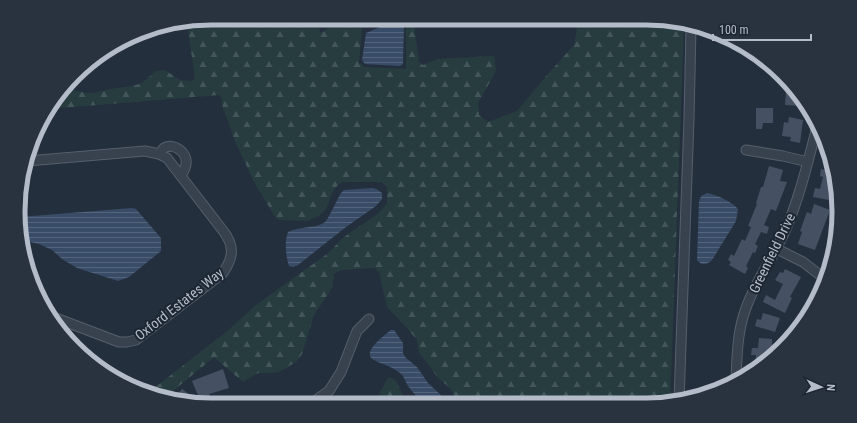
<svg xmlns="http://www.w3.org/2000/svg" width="857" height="423" font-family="'Roboto Condensed',sans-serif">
	<defs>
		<pattern id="forest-firs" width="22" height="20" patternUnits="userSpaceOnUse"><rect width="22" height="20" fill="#263c3f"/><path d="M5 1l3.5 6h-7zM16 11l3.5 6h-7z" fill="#435659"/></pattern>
		<pattern id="water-rules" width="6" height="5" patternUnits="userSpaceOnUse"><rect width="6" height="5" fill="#394c67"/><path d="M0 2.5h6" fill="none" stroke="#53647b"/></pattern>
	</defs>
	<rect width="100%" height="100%" fill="#242f3e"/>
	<path fill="url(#forest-firs)" d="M212 18H318L320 33C328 30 331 26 333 18H363L359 62 364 67 406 69V18H413L419 62 423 65 437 59 494 56 496 71 478 103 479 115 488 122 517 111 547 75 574 45 579 18H646L684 26 670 403 459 404 450 388 438 378 419 352 417 340 407 328 388 308 386 303 379 272 375 268 341 270 334 274 332 288 314 315 302 354 296 362 279 372 272 373H258L243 382 215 358H213L167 396 149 392 226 332 256 305 327 254 344 237 376 215 387 204V187L381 182H343L338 185 333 191 326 209 320 215 308 221 279 220 275 217 254 182 235 141 223 108 221 97 219 95 49 109 66 90C75 89 84 94 93 93 99 92 105 90 111 89 133 85 139 89 155 71L165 70 180 80 192 81 195 78 188 30 193 21Z
		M390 377 396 381 407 404H374L387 379Z"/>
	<path fill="url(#water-rules)" d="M385 25H404L403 64 400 66 365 64 362 60 366 33Z
		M373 188 378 190 382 193V199L376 206 346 227 298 265 293 267 289 266C286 256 284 243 288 232 299 226 318 229 326 221 330 216 337 199 341 193L344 190Z
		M707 193C717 195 731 201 738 209L736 221 712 260C707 265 702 266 697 260L699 202 701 196Z
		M132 208 136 209 161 238V251L129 277 118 281 77 268 62 259 52 250 39 244 21 240 20 237V217Z
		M391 330H394L403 343V353L405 357 417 367 428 383 444 398 447 404H425C419 399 413 393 408 386 405 381 404 376 400 373 392 366 383 365 374 360 360 353 385 335 391 330Z"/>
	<path fill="#455162" d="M786 91 794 92 804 106 785 105Z
		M756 108H773V123H763L762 129H756Z
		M789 117 803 120 800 143 790 141 791 137 782 136 784 122 788 123Z
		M769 166 783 170 780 181 787 182 776 211 771 209 764 225 769 227 767 234 761 232 755 244 758 246 755 253 753 252 746 266 748 268 745 274 729 265 731 262 728 260 731 254 734 256 742 239 745 241 751 227 748 226 757 204 756 203 761 187H763Z
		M821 169 831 171 833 182 829 200 813 197 815 188 820 189 823 177 820 176Z
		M814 204 830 210 815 250 798 244 802 232 800 231 807 212 811 214Z
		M785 269 801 277 790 297 792 298 785 313 763 302 766 295 775 300 783 284 775 280 780 272 783 273Z
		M819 294 810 310 806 304Z
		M763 313 780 318 775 332 755 326 757 319 761 320Z
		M759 338 772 339V357L763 365 755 370 756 355H751L752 348H758Z
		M223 369 229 388 209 394 210 396 200 400 192 381Z
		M182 389 200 403 175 398Z"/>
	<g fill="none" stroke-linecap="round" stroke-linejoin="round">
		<defs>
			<path id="minor" d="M746 150 783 156 808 162
				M159 154C161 152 162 150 164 148 174 142 188 153 186 164 186 168 183 172 181 176
				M27 161 145 151 159 154 167 158 224 232C235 247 233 258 223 273L136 340 127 342H119L53 317
				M777 249 803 262 825 279
				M736 381C737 356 737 332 746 308 755 282 774 256 786 229 800 196 808 161 817 127
				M679 401 689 119 691 27
				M219 405 231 402 257 405
				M307 405 312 403 329 391 341 372 357 331 369 319"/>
		</defs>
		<use href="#minor" stroke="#565f6c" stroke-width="11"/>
		<use href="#minor" stroke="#38414e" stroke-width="9"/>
	</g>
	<g text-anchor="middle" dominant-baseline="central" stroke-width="4" stroke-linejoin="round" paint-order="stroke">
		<g font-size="14" fill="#b4bcc9" stroke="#1d2633">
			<text transform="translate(772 253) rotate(-64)">Greenfield Drive</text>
			<text transform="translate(179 304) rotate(-38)">Oxford Estates Way</text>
		</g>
	</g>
	<path d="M0 0H857V423H0ZM211 25H646A186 186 0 0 1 832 211V212A186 186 0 0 1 646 398H211A186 186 0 0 1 25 212V211A186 186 0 0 1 211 25Z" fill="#29323f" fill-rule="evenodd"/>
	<path fill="none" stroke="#b4bcc9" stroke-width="5" d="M211 25H646A186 186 0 0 1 832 211V212A186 186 0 0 1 646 398H211A186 186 0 0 1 25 212V211A186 186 0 0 1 211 25Z"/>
	<g transform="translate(821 387) rotate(93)" stroke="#1d2633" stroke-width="3" paint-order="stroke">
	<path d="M0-3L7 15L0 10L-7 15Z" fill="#b4bcc9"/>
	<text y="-6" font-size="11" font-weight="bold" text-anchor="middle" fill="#b4bcc9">N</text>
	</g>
	<path d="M713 34v6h98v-6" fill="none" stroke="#b4bcc9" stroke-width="2"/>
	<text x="719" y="34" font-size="12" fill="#b4bcc9" stroke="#1d2633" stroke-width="3" paint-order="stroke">100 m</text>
</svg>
